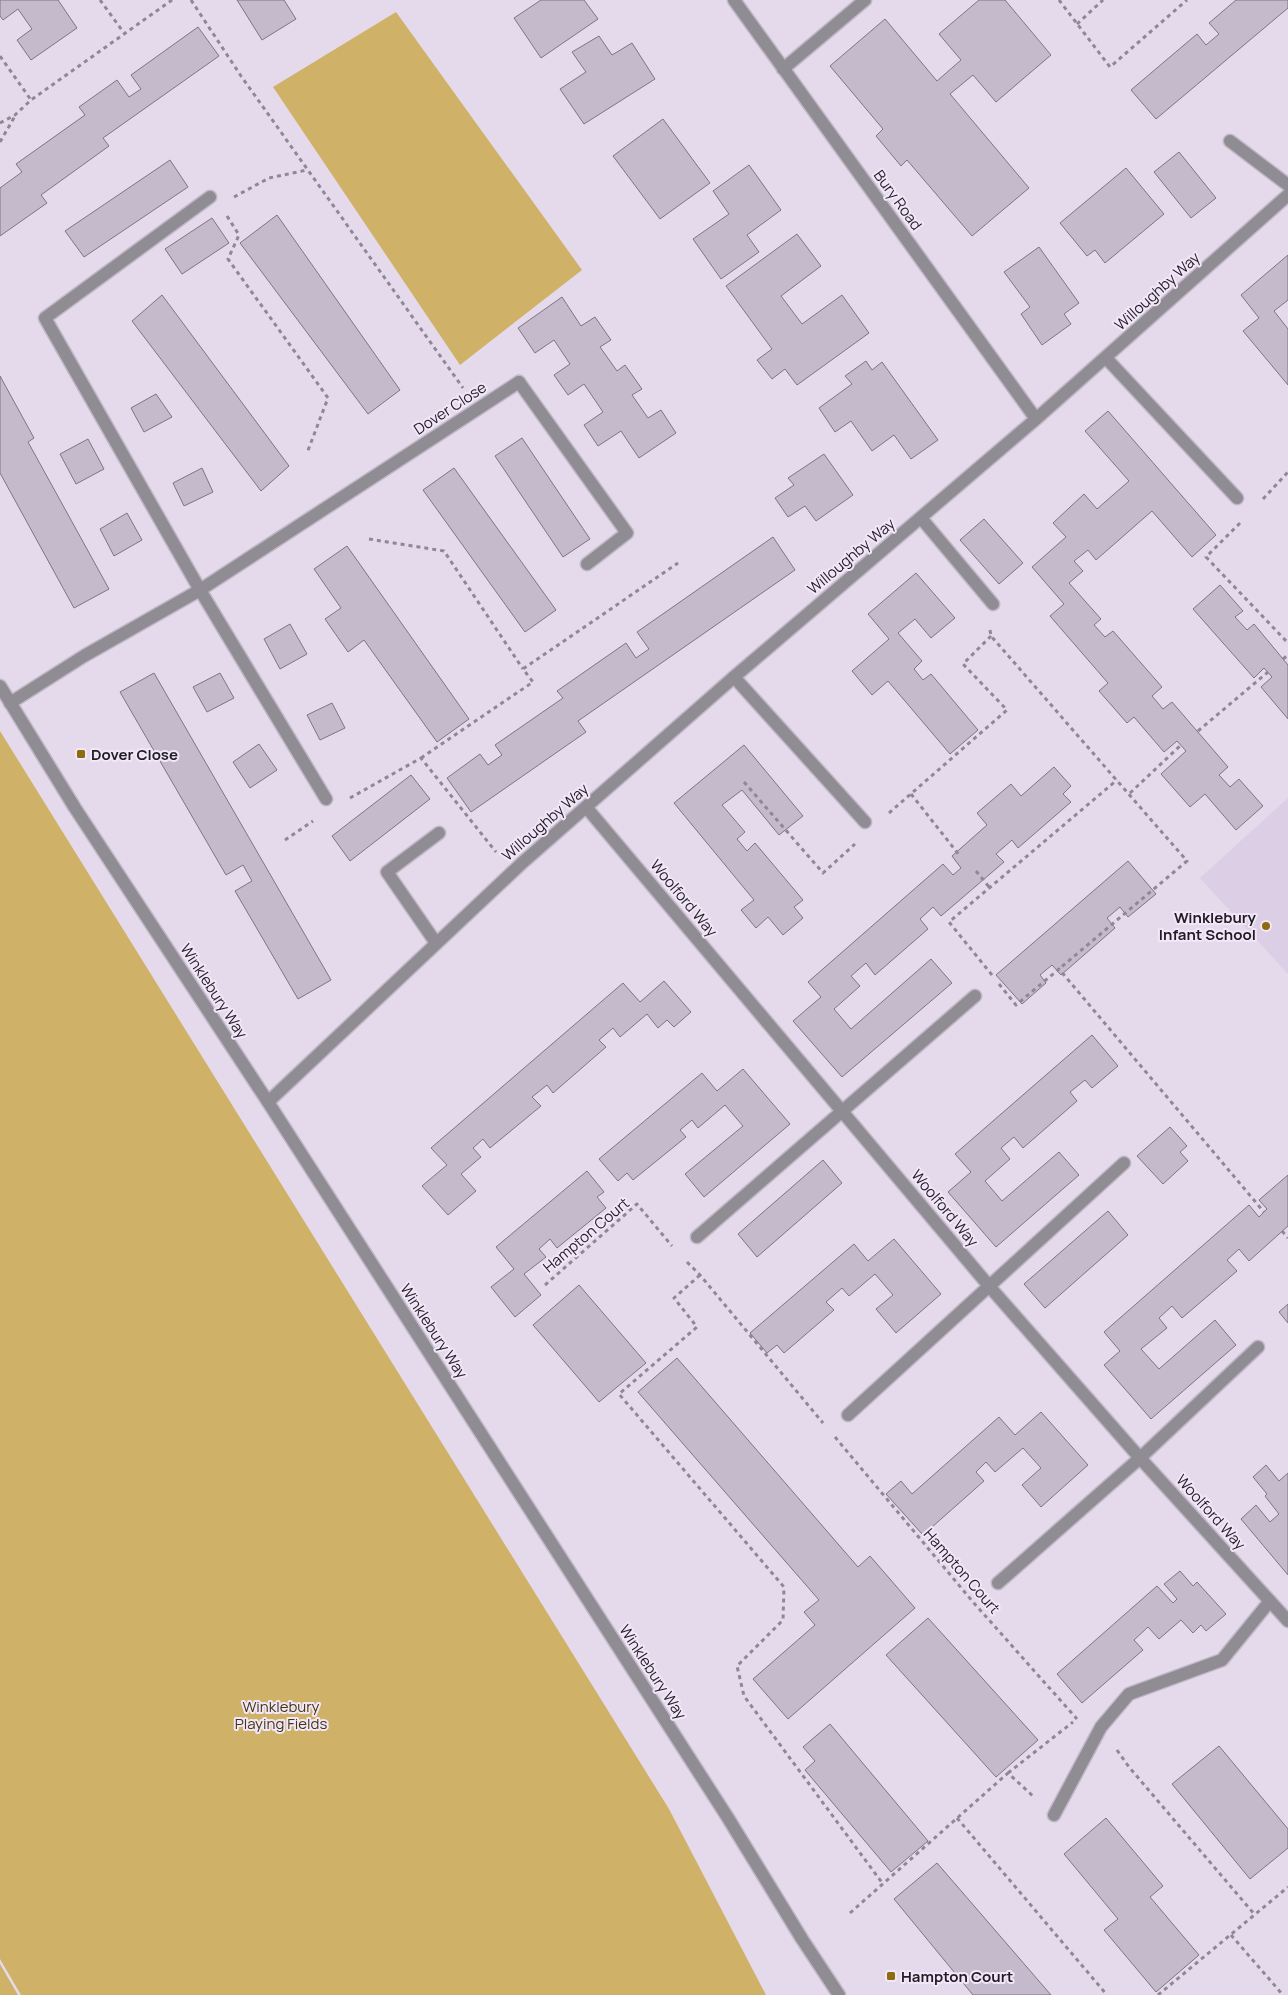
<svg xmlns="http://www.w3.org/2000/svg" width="1288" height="1995" font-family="Manrope,sans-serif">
	<rect width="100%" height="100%" fill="#e4daeb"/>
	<path fill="#dccee5" d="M1288 798V974L1200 878Z"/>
	<path fill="#d0b168" d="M396 12 582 270 460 365 273 87Z
		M0 731 669 1809 766 1995H21L0 1959Z
		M0 1964 18 1995H0Z"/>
	<path fill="#c4bacb" stroke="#7e7484" d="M0 0H58L77 28 31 60 17 40 32 29 18 9 3 20 0 16Z
		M237 0H284L296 19 262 40Z
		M541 0H584L598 19 541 58 514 18Z
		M979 0H1005L1051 55 996 102 973 75 950 94 1029 188 972 236 907 160 901 166 876 136 883 129 830 66 885 19 937 81 961 60 939 34Z
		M1236 0H1288V8L1156 119 1131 90 1197 34 1206 45 1219 34 1209 23Z
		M198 27 219 56 103 138 109 146 41 195 47 203 0 236V188L22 172 16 164 85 115 79 107 117 80 129 97 141 89 131 75Z
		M599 36 612 55 632 43 655 79 584 124 560 89 586 72 572 52Z
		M663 119 710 183 660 219 613 156Z
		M1179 152 1216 198 1191 218 1154 172Z
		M170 160 188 187 84 257 65 231Z
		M749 165 781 210 747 235 759 252 721 279 693 239 729 214 713 191Z
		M1126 168 1164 214 1105 263 1095 250 1087 256 1060 223Z
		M277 215 400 390 368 414 240 243Z
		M212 218 229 243 182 274 165 249Z
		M797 234 821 266 781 296 802 324 842 295 869 333 797 385 785 369 772 379 757 360 772 349 726 286Z
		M1039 247 1079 303 1064 314 1071 324 1042 345 1021 314 1030 307 1004 272Z
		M1288 255V300L1274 311 1288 329V385L1243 331 1259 318 1241 295Z
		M162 295 289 466 261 491 132 321Z
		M562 297 581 326 595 317 611 340 600 347 617 371 625 365 642 389 632 395 648 418 661 410 676 433 639 458 621 431 598 446 584 425 603 412 584 384 568 395 554 375 570 364 554 340 535 353 518 328Z
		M866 361 872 370 882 362 938 440 911 459 894 435 872 451 851 421 835 432 819 408 852 384 845 376Z
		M0 376 34 438 28 442 109 589 74 608 0 473Z
		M156 394 172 417 144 432 131 408Z
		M1108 411 1216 535 1192 557 1152 511 1096 560 1088 550 1074 561 1083 571 1069 583 1101 619 1094 625 1105 637 1113 631 1162 687 1152 696 1163 709 1172 702 1228 767 1219 775 1230 787 1239 779 1263 806 1236 830 1205 794 1190 807 1161 774 1186 751 1177 741 1164 752 1134 717 1127 723 1099 691 1108 683 1050 616 1064 604 1032 567 1066 537 1053 523 1084 494 1097 509 1129 481 1085 431Z
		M522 438 590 539 563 557 495 456Z
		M88 439 104 469 76 484 60 454Z
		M824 454 853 495 816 521 805 506 788 517 775 498 794 485 788 478Z
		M202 468 213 492 184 506 173 483Z
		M454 468 556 610 525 632 423 490Z
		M127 513 142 540 114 556 100 529Z
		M984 519 1023 563 999 584 960 540Z
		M773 537 795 570 578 721 586 732 471 812 447 778 480 754 488 765 502 755 495 745 563 698 557 691 626 643 636 658 649 649 637 632Z
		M347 546 469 719 437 742 364 640 348 652 325 619 341 608 314 569Z
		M916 573 955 618 931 638 915 619 898 633 922 661 914 669 923 680 931 674 978 730 950 754 888 681 872 695 852 671 889 639 868 614Z
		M1220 585 1243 611 1235 617 1247 630 1254 624 1288 665V719L1261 687 1272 677 1264 668 1254 678 1193 609Z
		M290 624 307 654 280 669 264 639Z
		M154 673 331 980 298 999 235 891 252 881 243 865 226 875 120 692Z
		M220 673 234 698 207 712 193 687Z
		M332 703 345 728 320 740 307 715Z
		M259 744 277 770 250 788 233 762Z
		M744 745 803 816 779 835 742 790 722 805 745 832 737 839 747 851 755 843 803 900 794 907 803 918 783 935 768 917 756 928 741 910 754 900 674 803Z
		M1054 767 1071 786 1063 794 1071 802 1018 848 1012 840 996 854 1004 862 941 916 933 907 920 919 928 929 875 975 866 963 851 976 860 986 834 1009 851 1029 931 959 952 983 842 1077 793 1021 821 997 808 982 943 864 953 875 961 868 952 856 987 825 977 813 1011 784 1021 796Z
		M411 775 430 799 350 861 332 836Z
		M1128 861 1156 894 1128 917 1120 907 1107 918 1115 928 1061 975 1052 965 1040 975 1046 983 1022 1004 996 975Z
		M664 981 691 1012 674 1027 667 1020 658 1028 647 1014 620 1037 613 1028 599 1040 606 1047 553 1093 547 1085 532 1097 541 1106 490 1148 483 1139 473 1148 481 1157 461 1174 476 1191 448 1215 422 1186 447 1165 431 1148 623 983 640 1002Z
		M1092 1035 1118 1066 1092 1088 1085 1080 1070 1092 1077 1101 1023 1148 1014 1137 1001 1148 1010 1159 985 1181 1002 1201 1059 1152 1079 1175 996 1247 948 1192 971 1172 955 1154Z
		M743 1069 790 1124 704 1197 685 1174 743 1126 725 1105 698 1128 692 1120 680 1130 686 1137 633 1180 627 1173 618 1181 599 1159 702 1073 717 1091Z
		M1170 1127 1187 1146 1180 1152 1188 1161 1163 1184 1137 1156Z
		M823 1160 842 1183 757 1257 738 1234Z
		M587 1171 604 1192 597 1197 606 1208 557 1248 550 1239 539 1249 546 1257 524 1274 541 1295 515 1317 491 1287 514 1269 496 1247Z
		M1288 1175V1226L1249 1261 1239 1249 1227 1260 1237 1271 1182 1318 1172 1306 1159 1318 1167 1328 1141 1349 1159 1369 1215 1320 1236 1345 1151 1419 1104 1365 1120 1351 1104 1332 1249 1205 1259 1217 1267 1209 1259 1200Z
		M1108 1211 1128 1235 1045 1308 1024 1284Z
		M894 1239 941 1294 896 1333 876 1309 893 1295 875 1274 849 1296 842 1288 826 1302 834 1310 784 1353 777 1345 767 1353 750 1333 854 1244 868 1261Z
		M579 1285 646 1363 599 1402 533 1325Z
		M1288 1304V1323L1279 1312Z
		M677 1358 858 1567 870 1556 915 1608 788 1719 753 1679 815 1625 804 1612 819 1600 638 1392Z
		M1041 1412 1088 1465 1041 1507 1022 1485 1041 1468 1023 1448 995 1472 986 1462 976 1472 984 1481 923 1535 886 1494 901 1481 912 1494 999 1417 1015 1435Z
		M1266 1465 1279 1481 1288 1473V1575L1241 1519 1256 1505 1270 1522 1279 1514 1265 1496 1267 1494 1253 1477Z
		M1180 1571 1193 1586 1197 1582 1226 1614 1206 1631 1201 1625 1193 1633 1181 1620 1159 1639 1148 1627 1134 1640 1143 1650 1082 1703 1057 1674 1157 1586 1173 1603 1177 1599 1164 1584Z
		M928 1618 1038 1740 996 1777 886 1655Z
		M830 1724 928 1841 891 1872 805 1770 815 1761 803 1747Z
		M1219 1746 1288 1829V1848L1250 1879 1172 1784Z
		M1106 1818 1163 1886 1150 1897 1199 1955 1156 1992 1104 1930 1118 1919 1064 1854Z
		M937 1863 1051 1995H973L894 1899Z"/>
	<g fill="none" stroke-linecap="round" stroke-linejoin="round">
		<defs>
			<path id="service" d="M783 69 865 0
				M1230 141 1288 185
				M210 197 45 318 200 590 326 799
				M1106 358 1237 498
				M519 382 627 533 587 564
				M921 518 993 604
				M734 677 865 822
				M436 943 387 872 439 833
				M697 1237 975 996
				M848 1415 1124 1163
				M998 1583 1140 1458 1258 1347
				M1054 1815 1101 1727 1129 1694 1222 1660 1270 1601"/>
			<path id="minor" d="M734 0 1036 419
				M10 703 84 656 200 590 519 382
				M586 807 989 1286 1140 1458 1288 1621
				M268 1102 522 863 734 677 1036 419 1288 195"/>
			<path id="tertiary" d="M0 686 75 808 268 1102 728 1818 802 1939 839 1995"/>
		</defs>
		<use href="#service" stroke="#c1b8c7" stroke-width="15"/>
		<use href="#minor" stroke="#c1b8c7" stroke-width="15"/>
		<use href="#tertiary" stroke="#c1b8c7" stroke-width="15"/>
		<path stroke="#8f8894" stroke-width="3" stroke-dasharray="4 4" stroke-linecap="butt" d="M100 0 124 33
			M191 0 241 76 463 388
			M1059 0 1110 67 1187 0
			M1077 24 1103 0
			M0 56 31 100
			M0 123 15 115 31 100 172 0
			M0 142 15 116
			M234 197 269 178 307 170
			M227 216 239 235 228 259 328 398 307 453
			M1263 499 1288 472
			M1240 523 1206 557 1288 643
			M369 539 444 551 523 669
			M990 630 991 636 1187 861 1059 969
			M1283 659 1288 655
			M1198 731 1268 672
			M421 758 533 682 523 669 678 563
			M744 782 823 873 855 844
			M1130 793 1181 745
			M911 794 960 856
			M350 798 421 758 496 852
			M889 813 1007 710 963 664 991 636
			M285 840 313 821
			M976 871 990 888
			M992 975 949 922 1117 780
			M999 984 1016 1005 1059 969 1264 1212
			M1282 1231 1288 1238
			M687 1262 700 1275 823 1423
			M700 1275 674 1298 697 1327 619 1394 784 1587 783 1620 737 1666 744 1696 883 1884
			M545 1285 637 1204 672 1246
			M835 1437 973 1602 1077 1719
			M1117 1750 1129 1767 1255 1915
			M1008 1773 1073 1722
			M957 1818 1107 1995
			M850 1913 1008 1773 1034 1797
			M1231 1935 1283 1995
			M1158 1995 1288 1887"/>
		<use href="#service" stroke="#908c93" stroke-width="12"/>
		<use href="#minor" stroke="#908c93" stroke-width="12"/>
		<use href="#tertiary" stroke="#908c93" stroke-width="12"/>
	</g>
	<g fill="#8c6c0f" stroke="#f1e7f8" stroke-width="2">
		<rect x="76" y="749" width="10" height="10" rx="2.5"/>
		<circle cx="1266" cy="926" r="5"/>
		<rect x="886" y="1971" width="10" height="10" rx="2.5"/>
	</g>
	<g text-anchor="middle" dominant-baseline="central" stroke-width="4" stroke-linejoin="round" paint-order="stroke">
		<g font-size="15" fill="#211d24" stroke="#f1e7f8">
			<text transform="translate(898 200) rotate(54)">Bury Road</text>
			<text transform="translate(1157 291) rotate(-42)">Willoughby Way</text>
			<text transform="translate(450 408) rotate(-33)">Dover Close</text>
			<text transform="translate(851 556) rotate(-40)">Willoughby Way</text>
			<text transform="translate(545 822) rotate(-41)">Willoughby Way</text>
			<text transform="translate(684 898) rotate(50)">Woolford Way</text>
			<text transform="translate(214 991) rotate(57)">Winklebury Way</text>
			<text transform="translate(945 1208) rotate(50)">Woolford Way</text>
			<text transform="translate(586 1235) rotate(-40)">Hampton Court</text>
			<text transform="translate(434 1331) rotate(57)">Winklebury Way</text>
			<text transform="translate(1211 1512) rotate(48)">Woolford Way</text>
			<text transform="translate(962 1571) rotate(49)">Hampton Court</text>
			<text transform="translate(653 1672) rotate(57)">Winklebury Way</text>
		</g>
		<g font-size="15" font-weight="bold" fill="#211d24" stroke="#f1e7f8" text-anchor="start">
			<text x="91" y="754">Dover Close</text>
			<text x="1256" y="917" text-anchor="end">Winklebury<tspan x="1256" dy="17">Infant School</tspan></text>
			<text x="901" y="1976">Hampton Court</text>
		</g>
		<g font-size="15" fill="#453612" stroke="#f1e7f8">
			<text x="281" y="1706">Winklebury<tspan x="281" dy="17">Playing Fields</tspan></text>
		</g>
	</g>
</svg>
